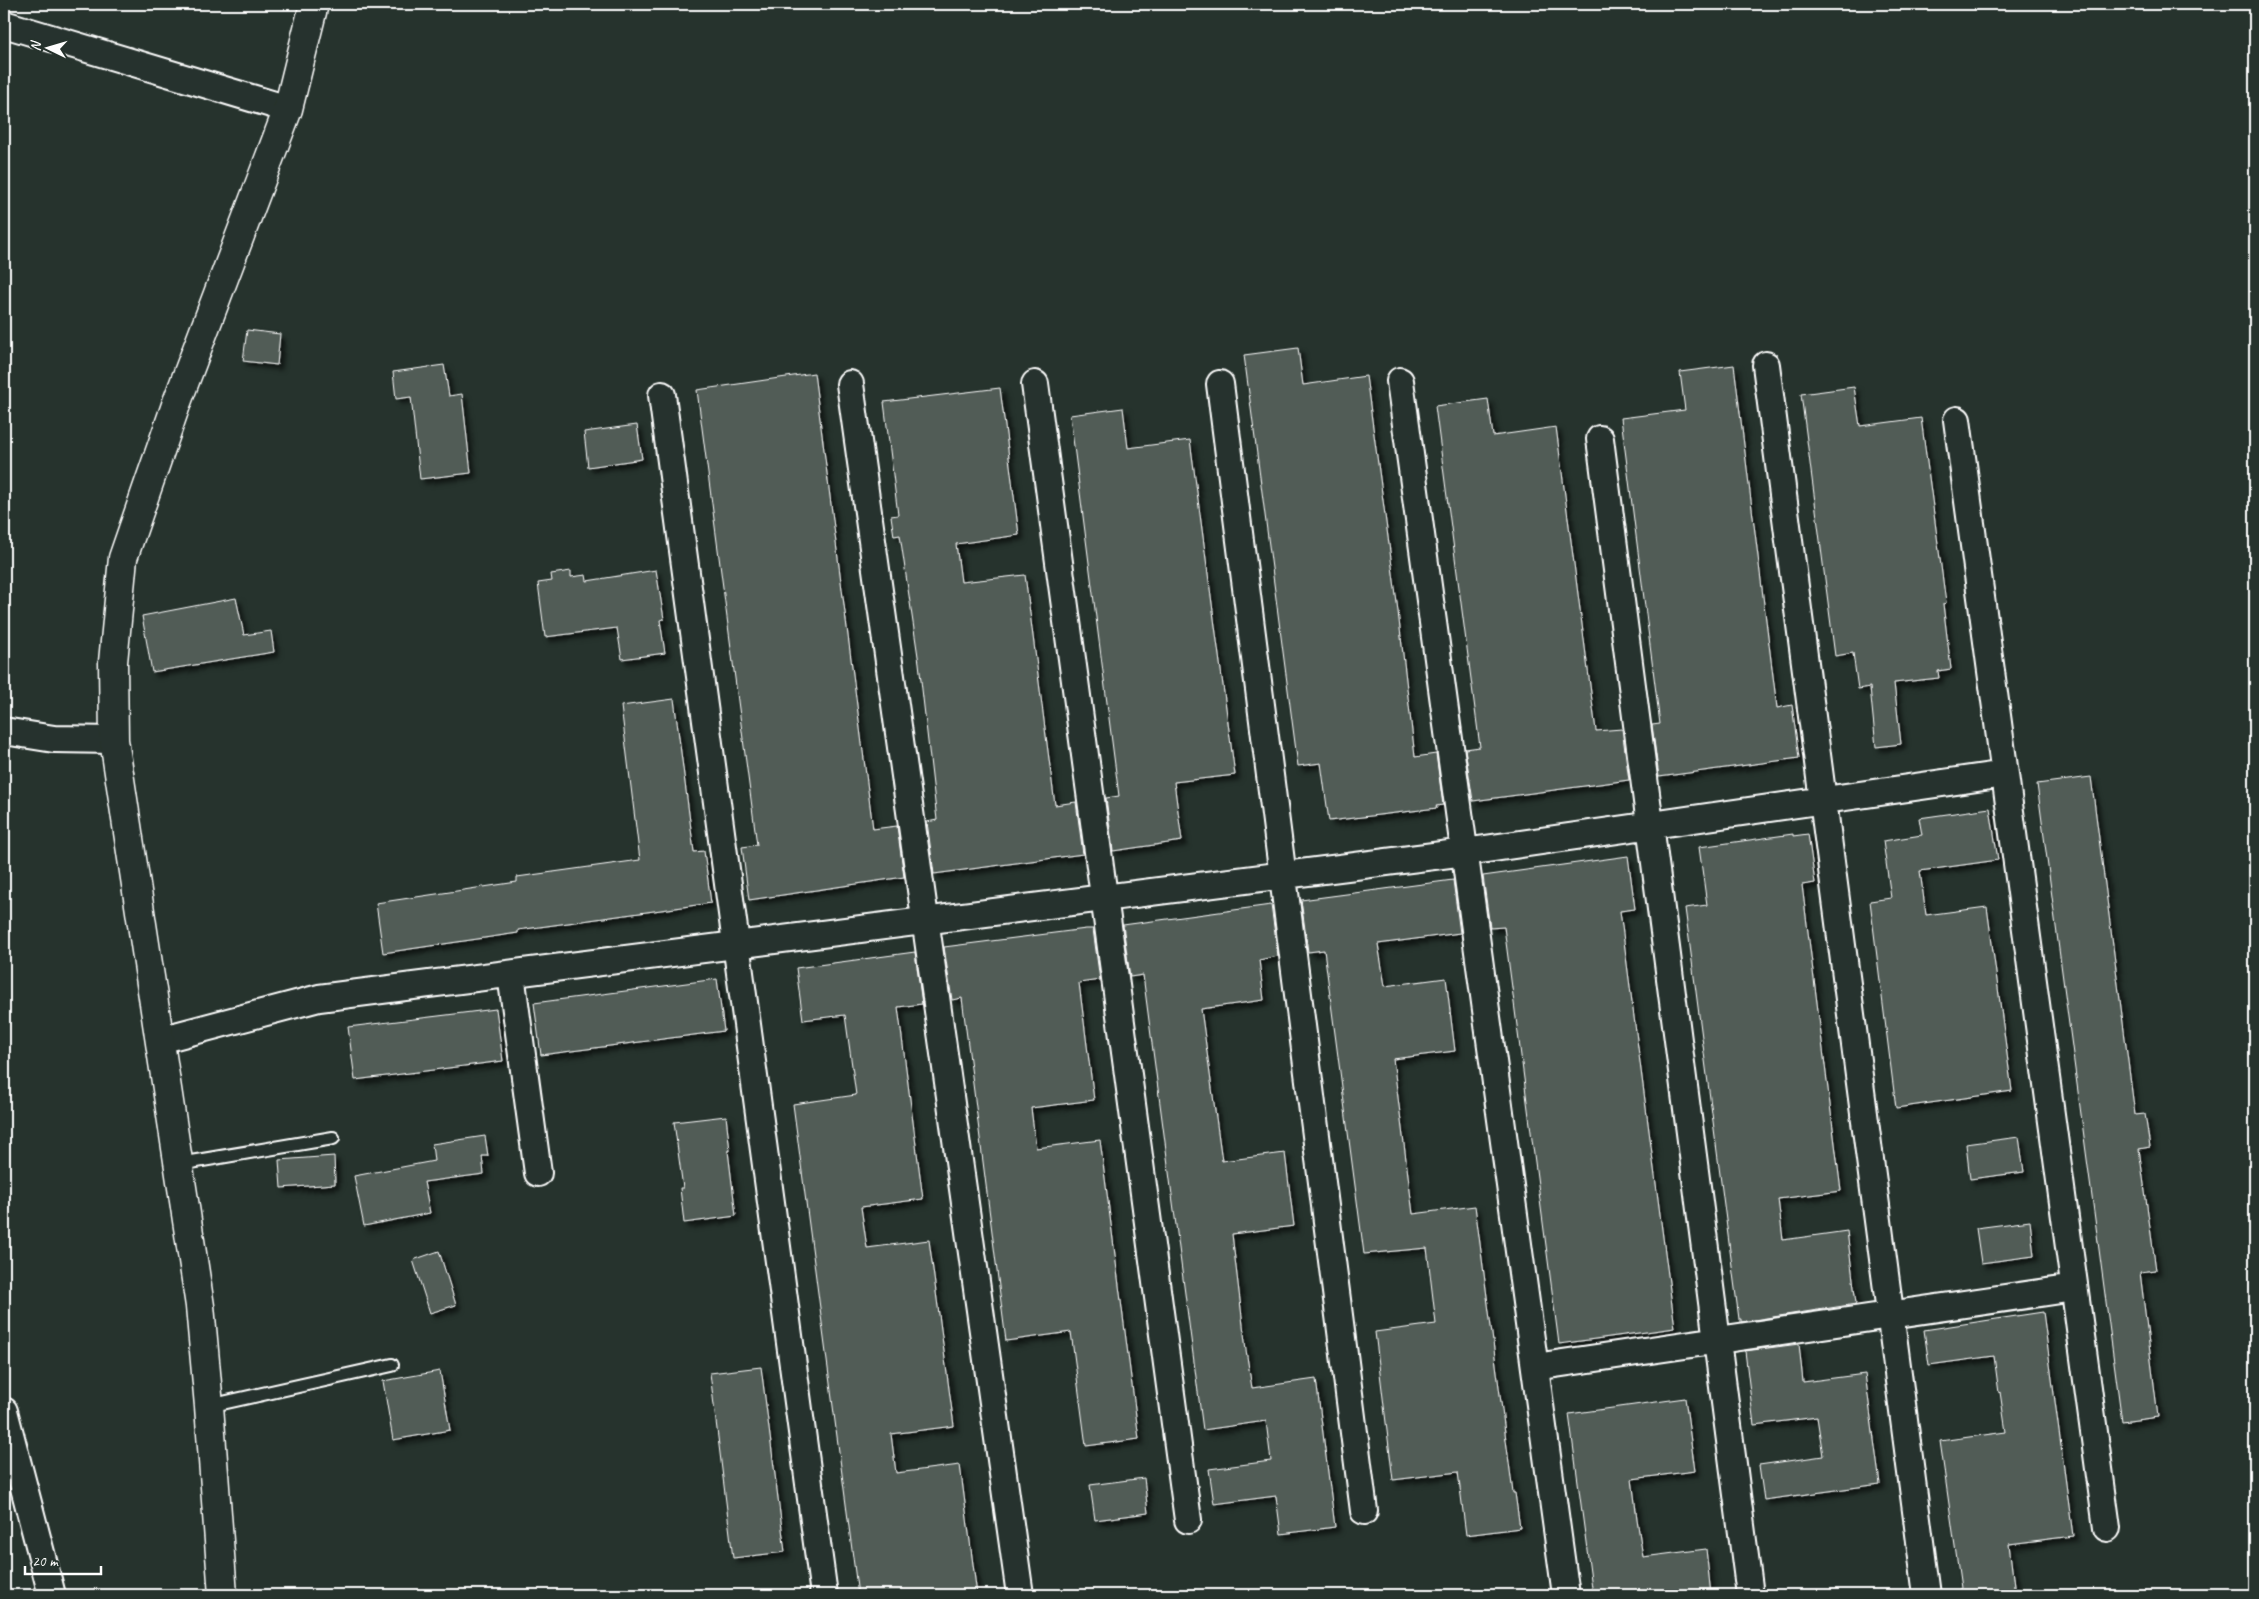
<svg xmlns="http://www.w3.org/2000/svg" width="2259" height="1599" font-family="Caveat,sans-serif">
	<defs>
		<filter id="shadow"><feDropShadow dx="4.5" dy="4.5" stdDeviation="2.5" flood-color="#0009"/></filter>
	</defs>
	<rect width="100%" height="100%" fill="#26332d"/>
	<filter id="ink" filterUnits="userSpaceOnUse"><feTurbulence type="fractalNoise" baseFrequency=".02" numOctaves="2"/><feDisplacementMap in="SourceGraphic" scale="10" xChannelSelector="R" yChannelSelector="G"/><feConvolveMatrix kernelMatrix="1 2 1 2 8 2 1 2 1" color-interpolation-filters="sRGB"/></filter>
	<g filter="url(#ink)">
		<path fill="#515c57" stroke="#fff" filter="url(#shadow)" d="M247 330 280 334 277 365 243 361Z
			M1298 348 1303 385 1366 376 1397 603 1415 757 1436 754 1443 805 1436 806 1437 808 1329 821 1321 763 1298 766 1244 355Z
			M444 365 449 396 462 394 471 473 420 479 411 397 396 399 393 372Z
			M1734 365 1777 708 1792 705 1799 758 1659 777 1652 725 1660 724 1621 418 1685 410 1680 372Z
			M814 373 873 829 897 826 904 877 749 900 742 847 757 845 697 390Z
			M1854 387 1860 426 1921 418 1946 603 1943 604 1951 669 1938 671 1939 678 1894 683 1901 744 1876 747 1870 687 1858 689 1853 653 1835 656 1801 394Z
			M1000 388 1019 535 956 544 961 582 1025 575 1055 805 1076 802 1083 854 934 874 927 822 937 820 919 663 900 535 894 536 891 516 898 515 884 402Z
			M1488 399 1493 436 1556 427 1596 731 1622 729 1629 780 1473 801 1465 749 1480 747 1435 406Z
			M1123 408 1128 448 1190 440 1235 775 1174 782 1182 841 1113 851 1106 798 1119 796 1070 415Z
			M637 425 642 459 588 467 584 432Z
			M656 570 664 619 660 620 665 653 622 659 617 628 545 637 538 583 552 581 551 574 571 571V577L586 575 587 581Z
			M236 598 244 635 271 631 274 652 152 672 142 616Z
			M674 699 694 852 704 851 711 903 518 930V933L383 953 376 903 517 882V877L640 860 621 706Z
			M2091 777 2135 1115 2145 1114 2150 1147 2139 1149 2156 1270 2140 1272 2158 1417 2122 1422 2037 784Z
			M1990 808 1998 860 1920 871 1926 915 1987 907 2012 1091 1896 1108 1870 901 1891 898 1883 841 1922 835 1919 818Z
			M1793 834V836L1808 834 1815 883 1802 885 1841 1191 1778 1199 1783 1240 1847 1231 1856 1304 1741 1322V1319H1739L1685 908 1707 905 1699 847Z
			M1628 856 1635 909 1620 911 1675 1328 1559 1344 1504 927 1490 928 1483 876Z
			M1453 880 1460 933 1378 944 1385 986 1446 978 1455 1051 1393 1059 1413 1214 1475 1206 1513 1493H1515L1520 1528 1466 1535 1458 1472 1393 1480 1375 1332 1436 1324 1427 1248 1364 1254 1324 950 1308 952 1301 900Z
			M1271 905 1278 956 1259 960 1264 1000 1201 1009 1222 1161 1285 1153 1294 1226 1232 1234 1246 1350 1252 1388 1316 1379 1335 1527 1281 1534 1276 1496 1214 1504 1209 1469 1271 1461 1266 1421 1203 1430 1143 975 1130 977 1123 925Z
			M1086 929H1093L1100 980 1079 983 1094 1100 1031 1108 1036 1148 1100 1140 1139 1439 1086 1446 1071 1332 1006 1341 962 998 952 1000 944 947Z
			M915 952 922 1004 898 1007 923 1199 861 1207 867 1248 929 1240 954 1426 891 1434 896 1473 960 1465 977 1595H858L793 1104 856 1095 845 1015 803 1020 796 968Z
			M717 979 724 1031 541 1055 534 1003Z
			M496 1009 503 1061 355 1080 348 1027Z
			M726 1116 730 1151H728L736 1216 684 1223 680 1188H683L674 1122Z
			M485 1136 488 1156H482L484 1174 424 1182 430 1213 364 1226 354 1176 434 1161 432 1144Z
			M2019 1137 2024 1172 1970 1179 1966 1144Z
			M334 1156 335 1184 281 1188 279 1160Z
			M2030 1221 2034 1256 1981 1263 1976 1228Z
			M439 1251 456 1305 430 1313 413 1260Z
			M2043 1312 2073 1536 2009 1544 2015 1595H1962L1940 1441 2006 1432 2000 1392 1999 1393 1994 1356 1929 1365 1924 1330Z
			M1799 1344 1803 1382 1865 1374 1880 1484 1764 1500 1759 1465 1823 1456 1817 1417 1754 1425 1745 1351Z
			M761 1367 785 1552 733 1558 710 1373Z
			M440 1371 450 1430 393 1440 383 1381Z
			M1685 1398 1695 1471 1632 1479 1637 1519 1643 1557 1706 1549 1711 1595H1593L1569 1414Z
			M1144 1478 1148 1513 1095 1520 1090 1485Z"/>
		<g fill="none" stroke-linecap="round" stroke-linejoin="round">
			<defs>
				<path id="service" d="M179 1164 333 1138
					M209 1406 392 1365"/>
				<path id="minor" d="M4 24 288 109
					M1766 365 1927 1595
					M1400 381 1566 1595
					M850 384 1020 1595
					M1035 384 1188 1520
					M1220 384 1364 1511
					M662 395 824 1595
					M1957 420 2107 1528
					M1600 439 1750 1595
					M4 731 54 739 114 740
					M511 974 538 1173
					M160 1040 319 998 1465 852 2005 774
					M1535 1367 2074 1288
					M4 1411 52 1595"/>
				<path id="secondary" d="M223 1595 209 1406 200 1306 114 740 113 662 123 558 177 402 288 109 314 4"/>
			</defs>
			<use href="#service" stroke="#fff" stroke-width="16"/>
			<use href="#minor" stroke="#fff" stroke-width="30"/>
			<use href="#secondary" stroke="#fff" stroke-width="31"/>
			<use href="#service" stroke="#26332d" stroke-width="12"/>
			<use href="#minor" stroke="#26332d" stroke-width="26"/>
			<use href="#secondary" stroke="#26332d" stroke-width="28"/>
		</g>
	</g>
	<rect width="2259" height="1599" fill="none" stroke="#26332d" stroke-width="20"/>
	<rect x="10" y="10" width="2239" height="1579" fill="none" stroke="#fff" stroke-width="2" filter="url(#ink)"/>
	<g transform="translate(48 48) rotate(275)" stroke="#26332d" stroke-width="4" paint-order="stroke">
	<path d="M0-4L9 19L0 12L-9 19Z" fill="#ffffff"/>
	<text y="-8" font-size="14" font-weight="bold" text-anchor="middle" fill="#ffffff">N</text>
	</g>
	<path d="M25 1566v8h76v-8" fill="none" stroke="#ffffff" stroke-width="2.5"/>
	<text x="32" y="1566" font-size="15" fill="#ffffff" stroke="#26332d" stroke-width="4" paint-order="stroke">20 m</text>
</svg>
